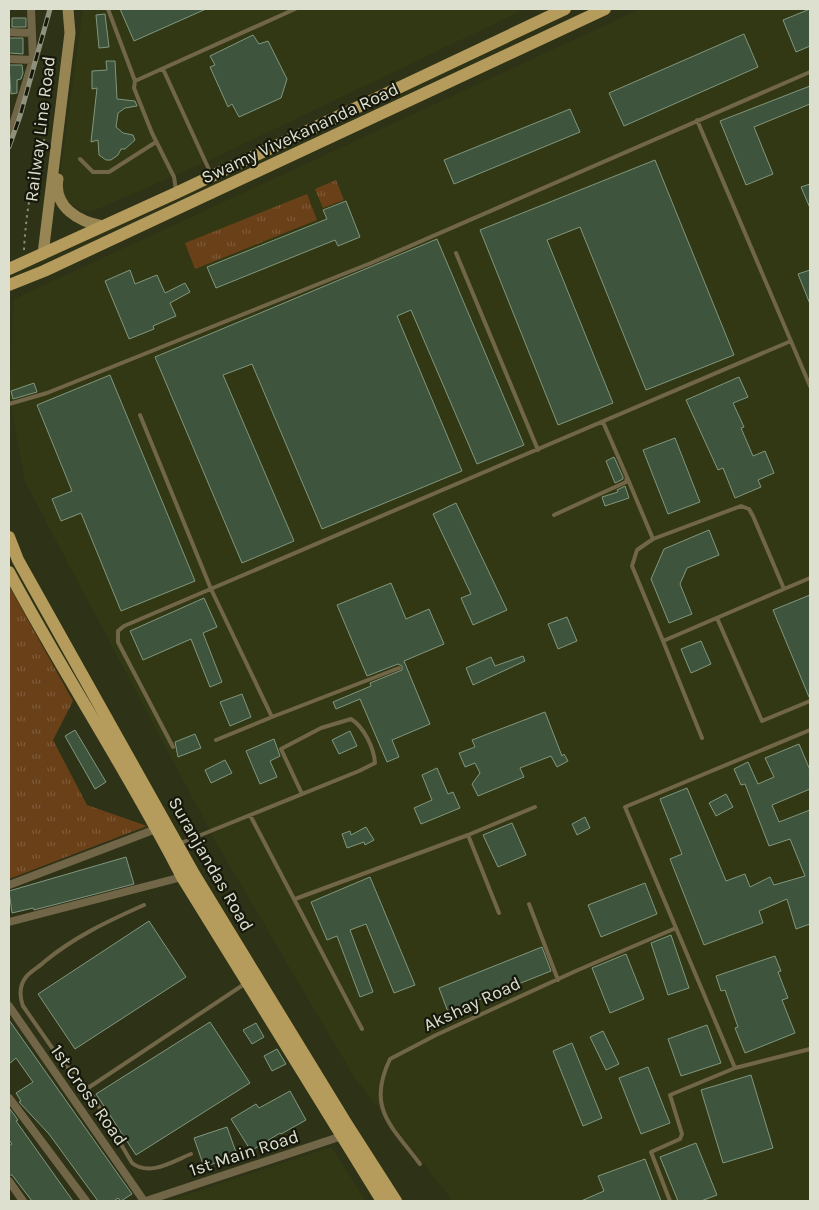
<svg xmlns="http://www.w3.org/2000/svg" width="819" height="1210" font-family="Karla,sans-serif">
	<defs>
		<pattern id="grass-tufts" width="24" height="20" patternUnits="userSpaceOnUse" patternTransform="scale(1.25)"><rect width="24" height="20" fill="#694018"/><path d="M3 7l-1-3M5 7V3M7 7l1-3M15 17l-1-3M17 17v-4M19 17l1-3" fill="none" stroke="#7e5b39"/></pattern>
	</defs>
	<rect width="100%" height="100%" fill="#2e3216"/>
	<path fill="#333814" d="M83 9H525L210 160 91 212 79 209 71 204 62 194 59 183Z
		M640 9H810V1201H453L354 1077 217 844 25 482 9 395 14 299Z
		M331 1147 366 1201H168Z"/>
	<path fill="url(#grass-tufts)" d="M336 180 344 200 323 208 315 189Z
		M307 194 317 220 195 269 185 243Z
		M9 586 73 701 53 740 87 805 147 826 9 879Z"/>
	<path fill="#3e543d" stroke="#80977e" d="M120 9H206L134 41Z
		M810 9V46L796 52 783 20Z
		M105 14 109 47 99 48 96 15Z
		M12 18H26V27H12Z
		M744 34 758 67 624 126 609 93Z
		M253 35 259 44 268 41 287 79 281 98 239 117 232 104 228 107 210 67 215 65 210 56Z
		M9 38H23V54L9 53Z
		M106 61H115L117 99 135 101 137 106 125 108 118 113 116 127 123 133 133 135 135 140 125 149H121L118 155 111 160H106L99 155 98 140 91 142 97 88 92 89V71L107 70Z
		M9 65H22L23 73 21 79 17 80V93L11 94Z
		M810 86V104L754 127 773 174 746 185 720 121Z
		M570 109 580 132 454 184 444 160Z
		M655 160 734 355 646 390 580 227 547 240 613 403 558 425 480 230Z
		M810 184V208L801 187Z
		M346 201 360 237 338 246 335 240 216 288 207 267 327 219 323 210Z
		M437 239 524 445 477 464 411 310 397 316 462 471 322 529 252 364 223 375 294 541 242 563 155 357Z
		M130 270 135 284 157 275 165 293 185 283 190 292 170 303 176 316 153 326 154 329 129 339 105 281Z
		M810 270V304L798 274Z
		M110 375 195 581 121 611 81 513 61 521 52 499 72 491 37 405Z
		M739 377 748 397 733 403 744 427 741 428 753 456 765 451 774 473 758 480 761 487 735 498 723 468 718 470 686 400Z
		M34 383 37 392 13 399 11 391Z
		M675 438 700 502 668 514 643 450Z
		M614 457 623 477V479L615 483 606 461Z
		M625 486 629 498 605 506 602 497 618 492 617 490Z
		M456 503 507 610 473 625 461 598 471 594 433 514Z
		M709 530 719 555 687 568 680 584 692 614 669 623 651 579 664 549Z
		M391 583 406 619 429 609 444 644 404 661 430 724 392 740 399 757 387 762 360 699 336 709 333 702 371 686 370 683 402 670V666L398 664 367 676 337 605Z
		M810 595V697H809L773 610Z
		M204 598 217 627 203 633 222 682 210 687 191 639 143 660 130 631Z
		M567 617 577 641 558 649 548 624Z
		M701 641 711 664 691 673 681 649Z
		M523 656 525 661 473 685 466 668 491 657 495 666Z
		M242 694 251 717 230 726 220 702Z
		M545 712 562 756 564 754 568 761 557 767 551 756 520 768 524 777 478 796 472 784 480 773 475 763 465 767 459 753 475 747 472 740Z
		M75 730 106 782 95 789 65 736Z
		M350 731 357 746 339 754 332 740Z
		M195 734 201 748 178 757 175 742Z
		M274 739 280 756 270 761 277 777 260 784 246 751Z
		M799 744 810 770V789L772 805 779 822 810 810V924L796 929 787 899 759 911 763 923 704 945 670 859 682 854 660 799 687 788 726 881 745 874 750 887 770 877 774 885 805 876 790 839 769 846 745 784 741 785 734 769 748 762 758 784 774 777 765 758Z
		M225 760 232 773 211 783 205 770Z
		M437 768 448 794 453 792 460 808 421 824 414 808 432 800 422 775Z
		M726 794 733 807 716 816 709 803Z
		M585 817 590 828 577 835 572 824Z
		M512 823 526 855 498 867 483 835Z
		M366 827 374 840 365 845 364 842 347 848 342 834 350 831 351 835Z
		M126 857 134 884 34 910 33 908 12 913 9 891Z
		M370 877 415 985 394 993 366 924 350 930 373 992 360 997 337 936 327 940 311 902Z
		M645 883 657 914 601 937 588 905Z
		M149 921 186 977 75 1049 38 994Z
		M671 935 689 988 668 995 651 943Z
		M542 947 551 971 448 1012 439 988Z
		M626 954 644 999 610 1013 592 968Z
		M775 956 781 971 778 972 788 998 782 1000 795 1033 745 1053 735 1028 738 1027 725 990 721 991 716 976Z
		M9 1020 132 1194 121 1201 118 1198 114 1201H98L49 1134 19 1102 21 1101 16 1093 33 1082 16 1058 9 1064Z
		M210 1022 250 1083 136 1155 96 1094Z
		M256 1023 264 1037 252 1044 243 1030Z
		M707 1025 721 1063 681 1076 668 1039Z
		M603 1031 619 1064 606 1070 590 1037Z
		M572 1043 602 1118 583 1126 553 1051Z
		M277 1049 286 1064 272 1071 264 1056Z
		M648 1067 670 1123 641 1134 619 1078Z
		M751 1075 773 1148 723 1163 701 1090Z
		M290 1091 306 1120 281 1134 280 1133 251 1151 231 1119 256 1104 259 1108Z
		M10 1109 18 1120 16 1121 73 1201H32L12 1175H9V1146L12 1144 9 1140Z
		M227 1127 237 1155 204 1167 194 1138Z
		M696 1143 717 1195 701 1201H678L660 1157Z
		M645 1159 661 1201H581L604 1191 598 1176Z"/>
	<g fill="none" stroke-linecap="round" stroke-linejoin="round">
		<path stroke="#888b75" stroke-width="2" stroke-dasharray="2.5 4" stroke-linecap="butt" d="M24 250C26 210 33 173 46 134"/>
		<path stroke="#726648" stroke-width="4" d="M108 9 135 81
			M163 69 211 174
			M697 120 810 386
			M80 159 93 172H109L156 142
			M176 190 174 177 152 133 134 88 135 81 295 9
			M456 253 538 450
			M9 404 47 393 371 263 810 72
			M140 415 211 589 272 717 399 668
			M627 477 653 539 741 506 749 509 753 516 784 589 810 578
			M554 515 626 482 627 477 603 422
			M653 539 637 550 632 566 663 641
			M717 618 762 721 810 701
			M810 730 625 807 735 1068 810 1049
			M702 738 663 641 784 589
			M216 740 272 717
			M173 747 118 642V631L124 626 791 341
			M250 815 362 1029
			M468 835 499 913
			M181 843 359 771 375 763C374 748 364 727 351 719L321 728 281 749 302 794
			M295 899 468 835 535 807
			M529 904 558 980
			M144 905C108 921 74 937 44 962 39 967 31 971 26 977 19 986 19 995 23 1006L62 1062 75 1073 88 1088 132 1163C150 1177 173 1161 191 1154
			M88 1088 246 983
			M420 1164C392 1126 366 1109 390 1059L436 1035 578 970 676 928
			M670 1201 651 1152 680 1139 682 1134 670 1095 735 1068"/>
		<path stroke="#726648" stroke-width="8" d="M9 32 32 33
			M9 59 33 60
			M9 138 33 60 31 9
			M9 885 156 829
			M9 922 182 877
			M9 1006 144 1201
			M9 1098 86 1201
			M9 1181 23 1201
			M146 1201 345 1135"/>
		<path stroke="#988554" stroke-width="11" d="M58 179C53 207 79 222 103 226
			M43 254 70 33 68 9"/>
		<path stroke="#b59c5c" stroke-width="12" d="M9 269 176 193 565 9
			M9 285 44 271 605 9
			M9 537 18 560 194 874 346 1123 396 1201
			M9 572C64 675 129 773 182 877L382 1201"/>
		<defs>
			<path id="rail" d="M9 147 20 116 50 9"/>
		</defs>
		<use href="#rail" stroke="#8e917b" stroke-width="5"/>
		<use href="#rail" stroke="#16180c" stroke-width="3" stroke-dasharray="9" stroke-linecap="butt"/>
	</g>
	<g text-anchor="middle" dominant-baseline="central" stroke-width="4.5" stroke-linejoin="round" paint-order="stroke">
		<g font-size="18" fill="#dde0cf" stroke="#16180c">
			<text transform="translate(40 129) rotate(-83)">Railway Line Road</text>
			<text transform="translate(300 133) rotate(-25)">Swamy Vivekananda Road</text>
			<text transform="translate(211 864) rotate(60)">Suranjandas Road</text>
			<text transform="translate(472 1004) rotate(-25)">Akshay Road</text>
			<text transform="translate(89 1095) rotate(55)">1st Cross Road</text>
			<text transform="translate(244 1153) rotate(-18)">1st Main Road</text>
		</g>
	</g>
	<rect width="819" height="1210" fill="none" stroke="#dde0cf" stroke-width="20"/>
</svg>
